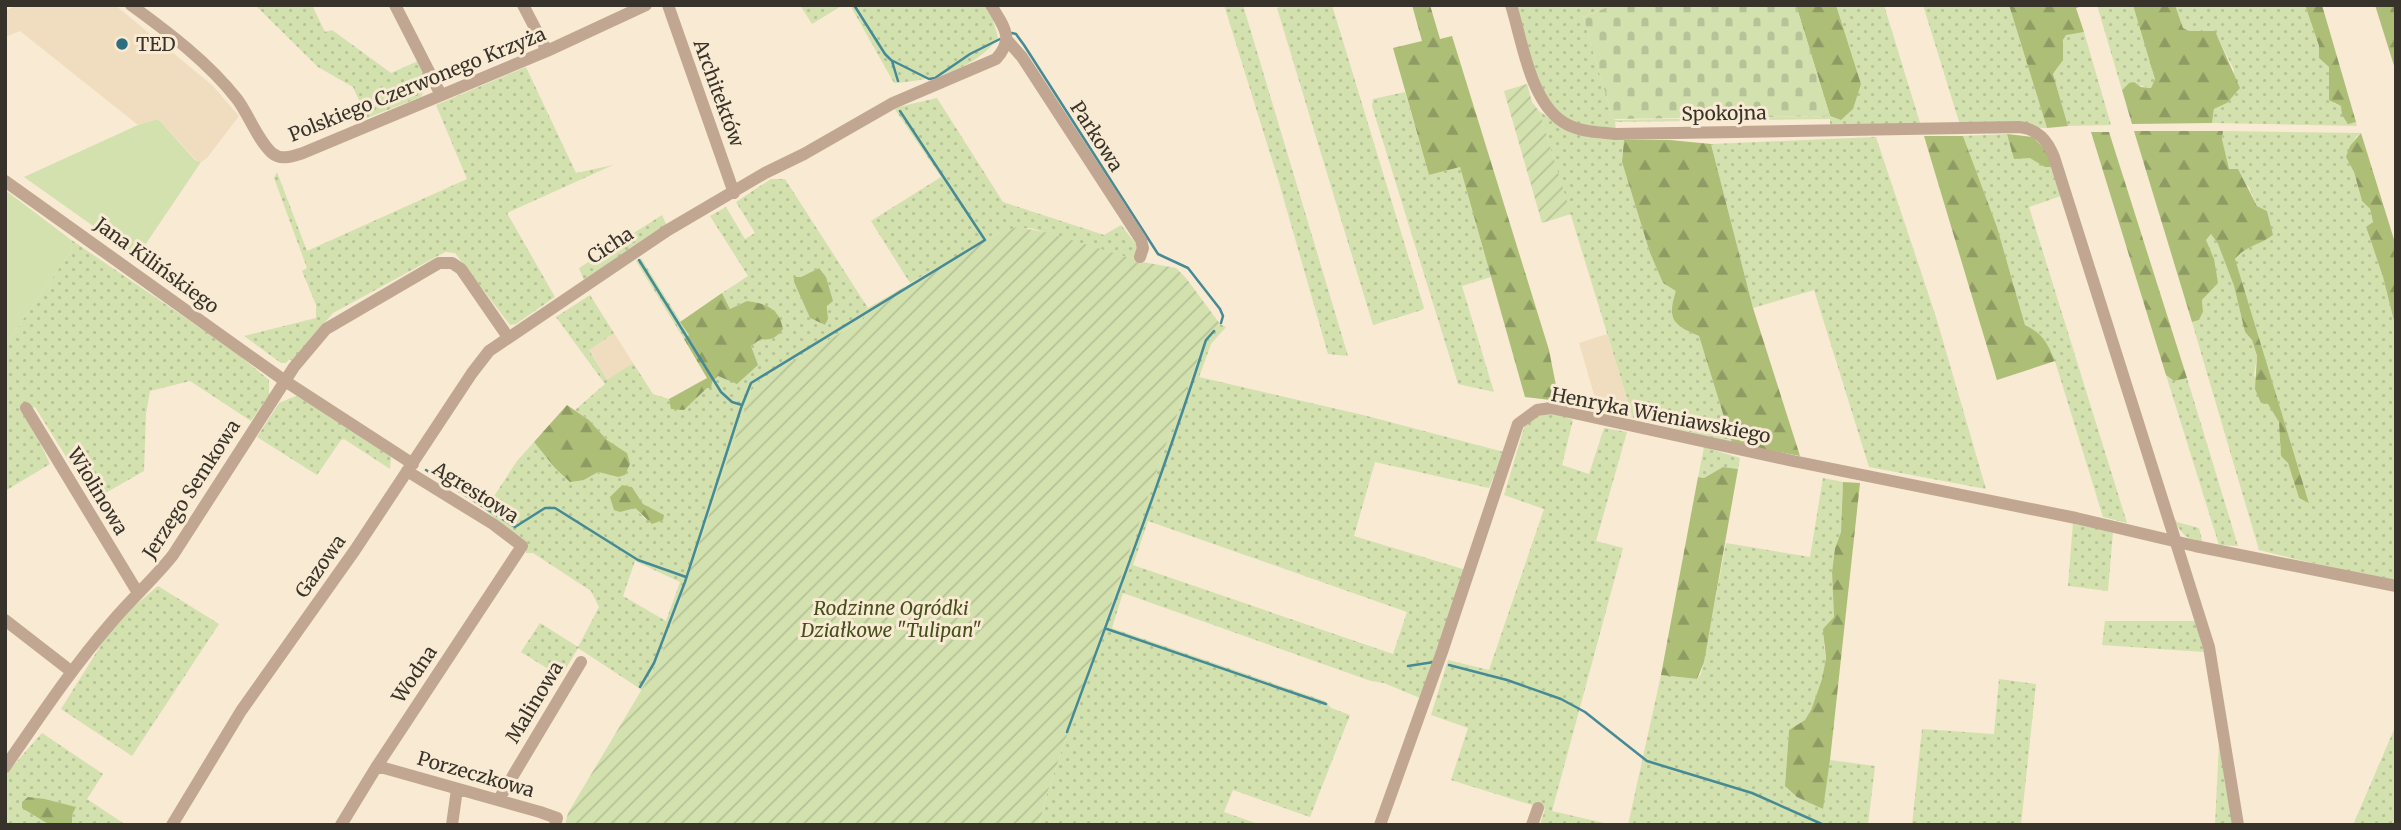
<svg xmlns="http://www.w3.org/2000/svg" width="2401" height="830" font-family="Merriweather,serif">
	<defs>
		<pattern id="grass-dots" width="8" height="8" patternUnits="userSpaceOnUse" patternTransform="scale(1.75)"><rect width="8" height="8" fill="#d3e1af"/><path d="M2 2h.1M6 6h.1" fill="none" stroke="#b6c297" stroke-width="1.8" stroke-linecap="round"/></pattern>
		<pattern id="forest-firs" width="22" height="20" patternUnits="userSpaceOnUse" patternTransform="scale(1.75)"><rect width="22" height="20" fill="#adbe77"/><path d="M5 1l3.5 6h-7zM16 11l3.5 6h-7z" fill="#8e9b62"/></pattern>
		<pattern id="cemetery-stones" width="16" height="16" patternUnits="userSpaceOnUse" patternTransform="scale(1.75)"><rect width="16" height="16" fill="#d3e1af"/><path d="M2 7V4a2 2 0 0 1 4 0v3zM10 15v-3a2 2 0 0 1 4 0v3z" fill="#b6c297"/></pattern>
		<pattern id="garden-furrows" width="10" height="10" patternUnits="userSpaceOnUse" patternTransform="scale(1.75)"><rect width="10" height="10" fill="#d3e1af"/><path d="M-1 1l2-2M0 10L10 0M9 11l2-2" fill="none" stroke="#b6c297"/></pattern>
	</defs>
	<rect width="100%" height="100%" fill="#f8ead3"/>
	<path fill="#f0ddbf" d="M17 5H115L213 86 239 116 207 158 201 162 196 160 158 119 138 125 20 31 5 37V11Z
		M614 333 633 363 607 381 589 349Z
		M1607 334 1633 418 1599 412 1579 343Z"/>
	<path fill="url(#grass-dots)" fill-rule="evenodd" d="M255 5H312L325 32 332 30 391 73 418 61 428 82 421 97 367 118 353 87 318 67Z
		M800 5H843L812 24Z
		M850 5H984L993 20 998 38C976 69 930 81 894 83Z
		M1224 5H1243L1348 356 1328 354 1278 179Z
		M1285 5H1332L1424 308 1422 310 1373 325 1277 8Z
		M1515 5H1613L1583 17 1613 119 1616 120 1830 116 1841 120 1861 84 1836 5H1884L1921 126H1830V119L1615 122 1616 130C1602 130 1572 125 1562 116 1531 90 1526 43 1515 5Z
		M1923 5H2009L2047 128 1960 125Z
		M2097 5H2133L2152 63 2155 79 2151 88 2129 83 2122 90Z
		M2175 5H2305L2319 46V58L2329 66 2334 103 2341 106 2343 115 2348 123 2356 122 2357 126 2212 123 2214 109 2227 103 2234 70 2215 32 2189 31 2183 28Z
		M2084 32 2111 125 2068 126 2053 74C2067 60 2058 48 2066 34Z
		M526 67 576 173 613 165 507 213 555 297 516 324 510 325 455 253 445 252 333 313 292 361 289 359 286 363H281L244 336 316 318V305L302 271 307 268 274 178 277 172 307 251 467 179 436 105Z
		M1405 92 1429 175 1460 167 1491 277 1462 286 1494 392 1458 384 1372 106 1373 99Z
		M937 98 1003 202 1104 235 1121 225 1136 244 1143 262 1030 228 1000 232 910 283 871 221 941 177 894 108Z
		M1539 111C1572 133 1582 139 1624 140L1622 162 1650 253 1663 283 1677 291C1667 319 1671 325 1699 336L1732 443 1633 418Z
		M2223 131 2361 133 2356 137 2347 157 2354 172 2362 201 2370 209 2373 222 2366 228 2383 277 2396 329V580L2332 568 2259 550 2192 322 2199 320 2203 312 2202 300C2218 286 2213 258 2206 240L2211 234 2218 244 2234 286 2245 332 2252 340 2257 357 2254 375 2279 421 2281 438 2280 449 2288 463 2299 498 2309 502 2234 259 2242 250 2251 246 2268 222 2267 211 2257 206 2249 187 2229 170 2222 139Z
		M2007 134 2015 158H2030L2051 167 2061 196 2029 207 2127 523 2103 517 2055 361C2048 344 2043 333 2025 325L1997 227 1963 136Z
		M1876 137 1936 317 1986 489 1869 467 1814 290 1753 308 1711 144Z
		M771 179H785L868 308 864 319 761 380 751 391 660 659 642 690 578 648 561 677 521 652 540 623 578 647 599 607 591 591 533 553H526V544L485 510 517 461 534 442 555 468 584 480 598 472 618 477 627 453 607 440 589 420 575 410 605 384 556 317 590 295 614 333 589 350 607 380 633 363 653 394 669 399 670 403 684 410 718 376C735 382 744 375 757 365L751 346 761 339 758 303 747 301 730 309 722 293 748 276 710 216 726 207 745 239 755 233 736 202ZM819 268C822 284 833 311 825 325L810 318 794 282V277H801ZM622 485 632 487 643 504 663 515 645 519 635 508H628L616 493ZM635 561 680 582 666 621 623 596Z
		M662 215 667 226 584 280 579 268Z
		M70 239 234 351 269 380V395L251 421 190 381 150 391 146 414 144 471 93 500 35 407 25 411 50 464 5 491V345L72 250Z
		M641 258 689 335 684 339 636 261Z
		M1220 324 1226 327 1211 344 1199 377 1363 415 1504 452 1489 488 1375 462 1354 536 1466 570 1420 698 1384 683 1371 681 1123 593 1112 628 1325 701 1331 708 1350 715 1310 817 1233 790 1224 812 1261 825H1039L1047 794 1163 453 1205 340ZM1148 521 1407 612 1393 654 1133 565Z
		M2166 375 2174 381 2187 378 2238 546 2219 545Z
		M296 396 310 402 391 457 390 469 344 439 341 440 317 475 257 437 279 403Z
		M1555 413 1573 420 1562 465 1589 474 1604 428 1627 432 1596 541 1623 548 1552 811 1613 825H1540L1545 809 1451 780 1468 728 1431 715 1448 660 1489 670 1544 509 1504 495 1524 428 1533 417Z
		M1704 447 1740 458 1738 469 1723 467 1704 478 1698 477Z
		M1823 478 1843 482 1841 532 1835 548 1832 572 1834 617 1824 646 1826 658 1822 679 1811 710 1805 720 1789 730 1785 785 1822 809 1830 760 1875 766 1868 825H1628L1661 675 1697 679 1701 674 1726 543 1810 557Z
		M2172 516 2177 522 2199 528 2203 544C2186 540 2179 531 2172 516Z
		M2073 522 2113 532 2108 591 2068 586Z
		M158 586 219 624 132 756 61 709 106 637 132 608Z
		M2105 621H2196L2204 652 2102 645Z
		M1999 679 2036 684 2021 825H1912L1922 729 1994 734Z
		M2396 725V825H2353Z
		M42 733 103 774 87 799 126 825H72V815L75 807 45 799 44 820 50 825H5V775Z
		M2219 743 2234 825H2215Z"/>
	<path fill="url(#forest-firs)" d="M1412 5H1430L1440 39 1452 36 1549 350 1559 401 1525 397 1460 167 1429 175 1393 48 1422 41Z
		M1796 5H1836L1861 84 1853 109 1841 120 1830 116Z
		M2009 5H2085L2076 8 2084 32 2066 35 2063 40V60L2053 74 2068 126 2047 128Z
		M2133 5H2175L2183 28 2189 31H2215L2240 88 2227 103 2214 109 2212 123 2132 124 2122 90 2129 83 2134 82 2141 87 2151 88 2155 79Z
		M2305 5H2322L2356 122 2348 124 2342 115 2341 106 2329 100V67L2319 58V46Z
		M2375 5H2396V72Z
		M2134 131H2223L2222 139 2229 169H2238L2257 206 2267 211 2273 235C2260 245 2245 246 2235 259L2309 503 2299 498 2288 463 2281 456 2279 422 2268 404 2261 403 2255 389 2257 356 2252 340 2245 332 2234 286 2218 244 2211 234 2206 240 2214 259 2218 283 2202 300 2203 312 2199 320 2192 322Z
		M2091 132H2109L2187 378 2174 381 2166 375Z
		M2361 133 2396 246V329L2383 277 2366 227 2373 222 2370 209 2362 201 2354 172 2346 157 2350 146Z
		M2007 134 2033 137 2049 154 2051 167H2045L2030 158 2014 159Z
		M1924 136H1963L1997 227 2025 325C2043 333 2048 344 2055 361L1997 380Z
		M1624 140H1670L1711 144 1753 308 1800 456 1732 443 1699 336C1672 325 1667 319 1676 291L1663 283 1650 253 1622 162Z
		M819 268 826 277 833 301 827 306 828 319 825 325 810 318 794 282V277H801Z
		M722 293 730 309 747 301C767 304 779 308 783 329 777 337 771 341 761 339L751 346 758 365 737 384 718 376 712 382 711 388H707L684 410 671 409 669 399 707 378 684 339 689 335 680 322Z
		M567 405 589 420 607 440 627 453 630 464 625 475 618 477 598 472 584 480 570 482 555 468 534 442Z
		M1723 467 1738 469 1704 662 1697 679 1661 675 1698 477 1704 478Z
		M1843 482 1860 483 1830 760 1823 809 1797 797 1785 786 1789 730 1805 720 1811 710 1822 679 1826 658 1823 629 1834 617 1832 572 1835 548 1841 532Z
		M622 485 632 487 643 504 664 515 663 520 652 524 635 508 620 512 614 510 610 497Z
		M28 797 45 799 76 807 72 815V825H50L22 808V802Z"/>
	<path fill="url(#cemetery-stones)" d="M1613 5H1796L1830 116 1613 119 1583 17Z"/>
	<path fill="#d3e1af" d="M158 119 195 160 201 162 137 257 24 177 138 125Z
		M5 190 70 239 72 250 5 345Z"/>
	<path fill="url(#garden-furrows)" d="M1527 84 1532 102 1539 111 1571 214 1542 223 1504 91Z
		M1017 227 1049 233 1143 262 1176 268 1186 278 1220 324 1205 340 1163 453 1047 794 1039 825H565L568 813 660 659 751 391 761 380 864 319 868 308 1000 232Z"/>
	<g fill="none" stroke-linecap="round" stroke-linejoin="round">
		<path stroke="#458a95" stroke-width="2.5" d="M854 5 885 54 891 60 929 79 935 78 970 54 1000 39
			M1012 33 1016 34 1024 45 1158 254 1188 268 1220 309 1223 316 1221 323
			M892 61 898 81
			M639 260 721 392 732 402 742 405
			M426 470 515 527 545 508H555L638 560 686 577
			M1107 629 1326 704
			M1449 665 1507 680 1561 699 1585 712 1647 761 1752 793 1824 825
			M1408 666 1434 662
			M640 687 654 663 685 582 741 408 751 383 985 240 900 111
			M1067 732C1113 605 1162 478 1203 349L1206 340 1214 331"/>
		<path stroke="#c1a791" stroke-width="12" d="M131 5C168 32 208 62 237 99 249 115 257 139 272 153 281 161 293 156 303 153L547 51 646 5
			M395 5 441 95
			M523 5 547 51
			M668 5 734 193
			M1511 5C1522 40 1530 101 1563 122 1578 132 1598 132 1615 134L2019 127C2038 129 2047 140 2054 157L2209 647 2238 825
			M1007 40 1022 57 1141 240 1143 248 1140 257
			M5 181 285 381 413 464
			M26 408 138 593
			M5 620 72 672
			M377 766 540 812 557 818 555 825
			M5 767C39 718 72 668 111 623 131 599 154 579 173 555L294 367 326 329 439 263H452L461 269 508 337
			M499 799 581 662
			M172 825 241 711 355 550 472 373 489 351 668 230 765 173 804 154 893 103 996 59C1015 38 1004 27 991 5
			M341 825 377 766 522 546 493 524 407 471
			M452 825 457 789
			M1380 825 1442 652 1518 424 1537 410 1551 408 1793 461 2076 518 2195 546 2396 586
			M1532 825 1538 808"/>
	</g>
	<circle fill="#2d6f81" stroke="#f8ead3" stroke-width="2.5" cx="122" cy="44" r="7"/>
	<g text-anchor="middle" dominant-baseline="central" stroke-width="6" stroke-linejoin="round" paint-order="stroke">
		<g font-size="19" fill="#38332a" stroke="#f8ead3" text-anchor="start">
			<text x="136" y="44">TED</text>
		</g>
		<g font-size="19" fill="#38332a" stroke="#f8ead3">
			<text transform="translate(417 84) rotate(-22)">Polskiego Czerwonego Krzyża</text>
			<text transform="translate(719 93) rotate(70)">Architektów</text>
			<text transform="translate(1724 113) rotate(-1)">Spokojna</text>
			<text transform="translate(1097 136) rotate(57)">Parkowa</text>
			<text transform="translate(610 245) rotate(-33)">Cicha</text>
			<text transform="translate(157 265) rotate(36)">Jana Kilińskiego</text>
			<text transform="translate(1661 415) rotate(11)">Henryka Wieniawskiego</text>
			<text transform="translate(191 489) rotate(-57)">Jerzego Semkowa</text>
			<text transform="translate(98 491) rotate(59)">Wiolinowa</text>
			<text transform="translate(476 492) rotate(32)">Agrestowa</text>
			<text transform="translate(320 566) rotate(-55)">Gazowa</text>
			<text transform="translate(414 674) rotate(-56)">Wodna</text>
			<text transform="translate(534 702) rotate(-59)">Malinowa</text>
			<text transform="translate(476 774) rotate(16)">Porzeczkowa</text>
		</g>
		<g font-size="19" font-style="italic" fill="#434e1a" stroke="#f8ead3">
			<text x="891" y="608">Rodzinne Ogródki<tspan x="891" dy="22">Działkowe "Tulipan"</tspan></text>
		</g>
	</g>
	<rect width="2401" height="830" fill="none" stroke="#38332a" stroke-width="14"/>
</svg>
